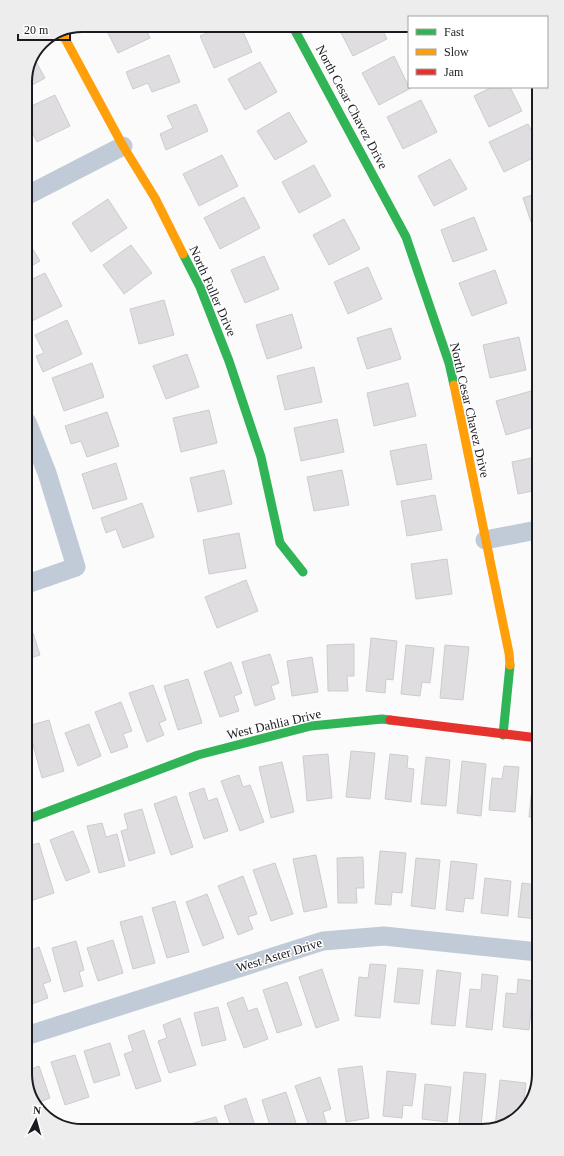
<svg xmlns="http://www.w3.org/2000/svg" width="564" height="1156" font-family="'Times New Roman',serif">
	<rect width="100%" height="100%" fill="#fbfbfc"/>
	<path fill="#dfdde0" stroke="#cdcbce" d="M104 25H144L150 38 118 53Z
		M226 25H240L252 52 214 68 200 36Z
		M337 25H380L387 39 353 56Z
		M169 55 180 82 152 92 148 83 133 89 126 72Z
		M394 56 409 87 411 88 379 105 362 73Z
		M34 58 45 78 25 89V79Z
		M260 62 277 92 245 110 228 79Z
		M492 87H510L522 111 489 127 474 96Z
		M55 95 70 126 37 142 25 118V109Z
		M421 100 437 132 403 149 387 117Z
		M196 104 208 131 166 150 160 134 173 128 167 116Z
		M289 112 307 142 275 160 257 131Z
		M528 124 535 137V157L504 172 489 142Z
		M222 155 238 186 199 206 183 174Z
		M450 159 467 189 434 206 418 176Z
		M314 165 331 196 299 213 282 182Z
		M535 194V230L534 231 523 198Z
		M244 197 260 228 220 249 204 218Z
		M108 199 127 228 91 252 72 223Z
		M474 217 487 250 453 262 441 230Z
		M344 219 360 249 329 265 313 235Z
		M26 238 40 261 26 269Z
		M131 245 152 273 124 294 103 265Z
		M264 256 279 289 245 303 231 270Z
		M368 267 382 299 348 314 334 282Z
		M495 270 507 303 472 316 459 283Z
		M45 273 62 306 26 324V282Z
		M164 300 174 335 139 344 130 309Z
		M292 314 302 348 267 359 256 325Z
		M67 320 82 354 43 372 36 356 44 353 35 335Z
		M391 328 401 359 367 369 357 338Z
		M519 337 526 370 490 378 483 345Z
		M187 354 199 387 166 399 153 366Z
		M92 363 104 397 64 411 52 378Z
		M314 367 322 402 285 410 277 376Z
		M408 383 416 416 374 426 367 393Z
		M531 391 536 407V426L506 435 496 401Z
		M209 410 217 443 181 452 173 418Z
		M107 412 119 446 87 457 81 441 71 444 65 426Z
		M337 419 344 452 301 461 294 428Z
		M426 444 432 479 397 485 390 451Z
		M536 457 537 490 518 494 512 462Z
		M116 463 127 499 93 509 82 474Z
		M224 470 232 504 198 512 190 478Z
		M342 470 349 505 314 511 307 477Z
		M435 495 442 530 407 536 401 501Z
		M142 503 154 537 123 548 116 529 106 533 101 518Z
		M27 518 32 535 27 537Z
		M239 533 246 568 209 574 203 540Z
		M447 559 452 594 416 599 411 564Z
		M246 580 258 611 217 628 205 597Z
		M33 633 40 655 27 659V635Z
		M371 638 397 641 393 680 386 679 385 693 366 691Z
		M354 644V676H347L348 691H328L327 645Z
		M406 645 434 648 430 683 422 682 420 696 401 694Z
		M445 645 469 647 463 700 440 698Z
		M270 654 279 683 271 686 275 699 255 706 242 662Z
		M312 657 318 692 292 696 287 661Z
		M231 662 242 693 234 696 239 711 220 717 204 672Z
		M188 679 202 723 178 730 164 686Z
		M153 685 166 720 159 723 164 735 147 742 129 693Z
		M121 702 132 731 123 734 128 747 111 753 95 712Z
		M49 720 64 771 42 778 28 726Z
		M89 724 101 756 78 766 65 733Z
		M351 751 375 753 370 799 346 797Z
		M328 754 332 798 307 801 303 756Z
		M390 754 408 756 407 768 414 769 411 802 385 799Z
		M426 757 450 760 446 806 421 804Z
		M462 761 486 764 481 816 457 813Z
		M282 762 294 812 271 818 259 767Z
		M504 766 519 767 515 812 489 810 492 778 502 779Z
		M534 768H538V818L529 817Z
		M239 775 243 787 250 785 264 822 240 831 221 781Z
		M204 788 208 801 217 798 228 831 204 839 189 793Z
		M176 796 193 847 171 855 154 804Z
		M142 809 155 853 129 861 121 831 128 829 124 814Z
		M102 823 106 837 117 834 125 866 99 873 87 826Z
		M73 831 90 872 66 881 50 840Z
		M39 843 54 893 30 901 28 846Z
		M380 851 406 853 402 893 392 892 391 905 375 904Z
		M316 855 327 907 304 912 293 859Z
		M363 857 364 888H356L357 903H338L337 858Z
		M416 858 440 860 435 909 411 906Z
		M451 861 477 864 473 899 465 898 463 912 446 910Z
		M275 863 293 914 271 921 253 870Z
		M243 876 257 914 248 917 253 929 238 935 218 886Z
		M485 878 511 881 508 916 481 913Z
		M522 883 538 885V919L518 917Z
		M207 894 224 938 203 946 186 902Z
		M175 901 189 952 167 958 152 908Z
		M142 916 155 963 133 969 120 922Z
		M113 940 123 973 98 981 87 948Z
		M76 941 84 970 79 972 83 986 64 992 52 948Z
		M39 947 51 981 43 984 48 998 32 1004 29 994V951Z
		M370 964 386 965 380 1018 355 1016 359 977 368 978Z
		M398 968 423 970 419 1004 394 1002Z
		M322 969 339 1020 316 1028 299 977Z
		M437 970 461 973 455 1026 431 1024Z
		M482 974 498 976 492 1030 466 1027 470 989 481 990Z
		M518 979 534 981 529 1030 503 1027 506 993 517 994Z
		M287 982 302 1025 277 1033 263 990Z
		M243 997 248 1011 257 1008 268 1039 244 1048 227 1003Z
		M218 1007 226 1040 202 1046 194 1013Z
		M180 1018 196 1065 169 1073 158 1041 167 1038 163 1025Z
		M144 1030 161 1081 136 1089 124 1054 133 1051 128 1036Z
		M110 1043 120 1075 94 1083 84 1051Z
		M75 1055 89 1097 65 1105 51 1062Z
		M39 1066 50 1098 35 1104 29 1096V1070Z
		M362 1066 369 1118 346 1122 338 1069Z
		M387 1071 416 1074 412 1106 403 1105 402 1118 383 1116Z
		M464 1072 486 1074 481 1127 459 1124Z
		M320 1077 331 1109 323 1112 327 1126 310 1129 295 1086Z
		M500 1080 526 1083 523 1111 518 1115 514 1114 513 1119 504 1127H495Z
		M425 1084 451 1087 447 1122 422 1119Z
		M286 1092 296 1123 291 1125 292 1129H271L262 1100Z
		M246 1098 256 1129H232L224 1106Z
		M216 1117 220 1129 192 1130 190 1124Z"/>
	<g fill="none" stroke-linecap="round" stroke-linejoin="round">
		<path stroke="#c0cbd7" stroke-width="19" d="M26 196 123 146
			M27 422 47 473 76 567 27 584
			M485 540 537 530
			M29 1035 323 941 384 936 538 952"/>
		<path stroke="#30b455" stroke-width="9" d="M292 25 406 237 449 363 454 385
			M183 254 200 287 229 361 261 457 280 543 303 572
			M503 735 510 665
			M28 819 198 755 311 726 382 719 390 720"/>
		<path stroke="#ff9f0a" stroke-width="9" d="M62 33 123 146 155 198 183 254
			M454 385 509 653 510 665"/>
		<path stroke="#e5322d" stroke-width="9" d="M390 720 538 738"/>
	</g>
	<g text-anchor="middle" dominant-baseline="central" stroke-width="3" stroke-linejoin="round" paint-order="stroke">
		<g font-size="13" fill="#1a1a20" stroke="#fff">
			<text transform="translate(352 107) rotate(62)">North Cesar Chavez Drive</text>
			<text transform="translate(213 291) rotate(66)">North Fuller Drive</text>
			<text transform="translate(470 410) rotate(77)">North Cesar Chavez Drive</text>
			<text transform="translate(274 724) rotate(-13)">West Dahlia Drive</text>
			<text transform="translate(279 955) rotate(-17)">West Aster Drive</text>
		</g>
	</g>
	<path d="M0 0H564V1156H0ZM82 32H482A50 50 0 0 1 532 82V1074A50 50 0 0 1 482 1124H82A50 50 0 0 1 32 1074V82A50 50 0 0 1 82 32Z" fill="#ededed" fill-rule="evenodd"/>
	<path fill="none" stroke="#1a1a20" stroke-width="2" d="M82 32H482A50 50 0 0 1 532 82V1074A50 50 0 0 1 482 1124H82A50 50 0 0 1 32 1074V82A50 50 0 0 1 82 32Z"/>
	<rect x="408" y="16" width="140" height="72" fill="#ffffff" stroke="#a3a3a6"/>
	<rect x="416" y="29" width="20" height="6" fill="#30b455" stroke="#a3a3a6"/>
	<text x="444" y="36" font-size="12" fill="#1a1a20">Fast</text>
	<rect x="416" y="49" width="20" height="6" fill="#ff9f0a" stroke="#a3a3a6"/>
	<text x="444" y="56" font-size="12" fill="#1a1a20">Slow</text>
	<rect x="416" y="69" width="20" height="6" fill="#e5322d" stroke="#a3a3a6"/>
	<text x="444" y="76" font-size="12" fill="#1a1a20">Jam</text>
	<g transform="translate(36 1120) rotate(6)" stroke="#ffffff" stroke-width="3" paint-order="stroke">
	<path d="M0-3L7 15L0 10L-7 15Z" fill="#1a1a20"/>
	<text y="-6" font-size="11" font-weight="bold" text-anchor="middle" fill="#1a1a20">N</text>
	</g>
	<path d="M18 34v6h52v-6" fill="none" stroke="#1a1a20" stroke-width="2"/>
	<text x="24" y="34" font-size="12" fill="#1a1a20" stroke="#ffffff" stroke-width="3" paint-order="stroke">20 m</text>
</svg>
